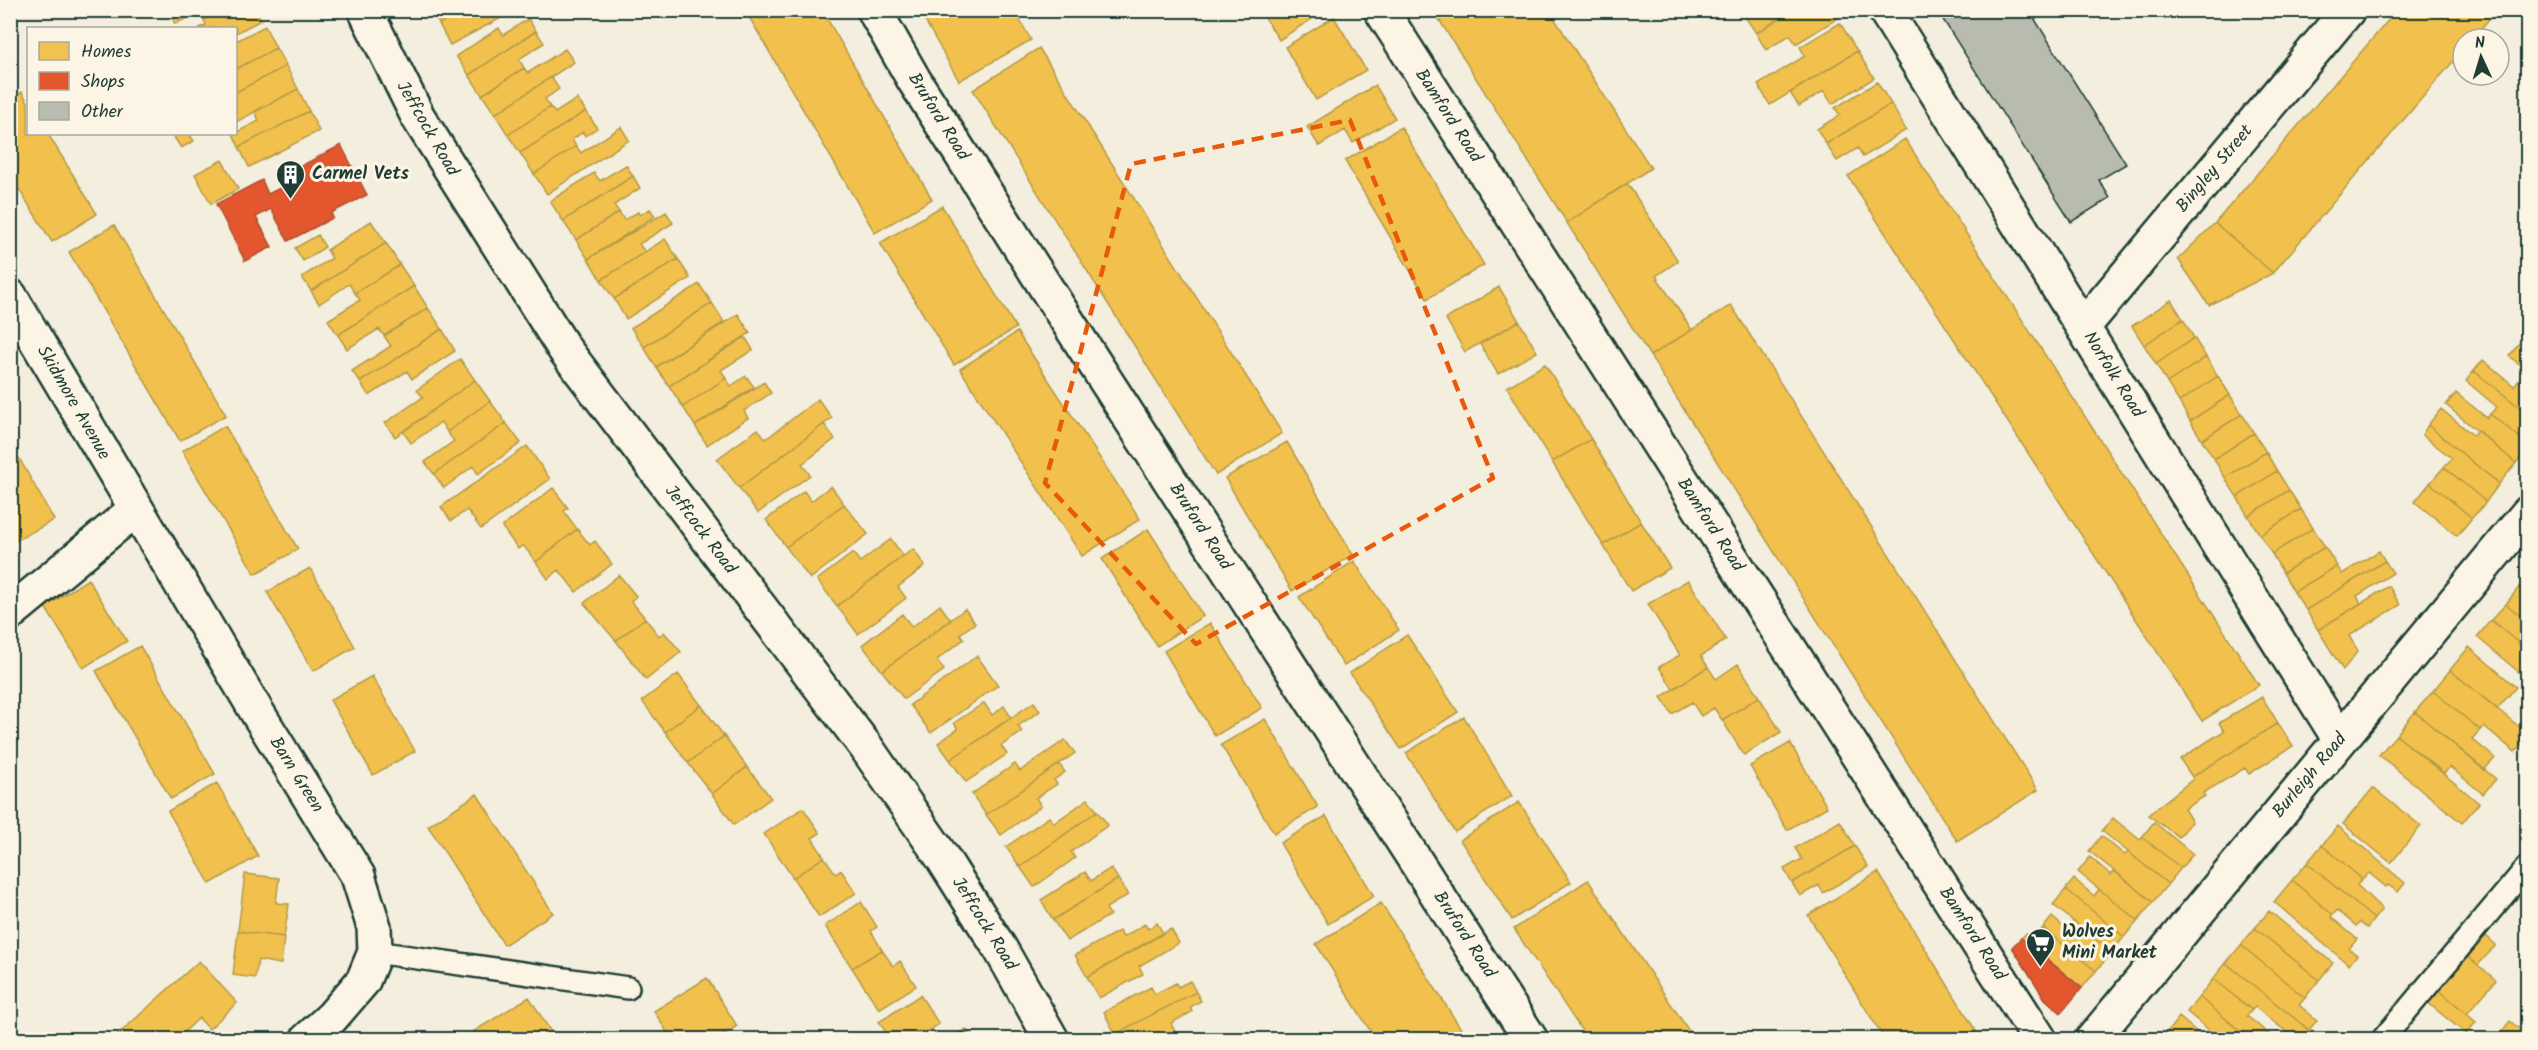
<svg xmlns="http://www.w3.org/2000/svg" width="2538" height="1050" font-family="Kalam,sans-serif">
	<rect width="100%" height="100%" fill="#f3eede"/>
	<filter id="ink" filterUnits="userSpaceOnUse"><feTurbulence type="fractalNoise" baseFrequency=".0167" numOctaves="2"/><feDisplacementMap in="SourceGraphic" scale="12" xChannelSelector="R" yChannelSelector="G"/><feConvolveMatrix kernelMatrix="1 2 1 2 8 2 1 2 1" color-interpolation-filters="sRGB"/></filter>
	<g filter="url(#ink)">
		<path fill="#f2c14e" stroke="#b39946" stroke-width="1.5" d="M171 10H222L204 20 200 12 175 24 169 11Z
			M222 10H256L261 20 236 33V28H199L206 25 204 20Z
			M432 10H467L439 24Z
			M467 10H516L450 45 439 24Z
			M745 10H822L932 199 875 233Z
			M919 10H1014L1031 40 959 81Z
			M1260 10H1326L1279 40Z
			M1433 10H1549L1651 168 1567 223Z
			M1688 10H1703L1692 17Z
			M1752 10H1793L1756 33 1744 15Z
			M1793 10H1833L1838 18 1796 44 1790 35 1766 50 1756 33Z
			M2397 10H2497L2472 39H2463V50L2273 273 2215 223Z
			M1334 17 1366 70 1316 100 1285 47Z
			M528 19 536 31 469 75 456 56 499 28 503 35Z
			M1840 23 1857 51 1770 105 1758 85 1805 56 1800 47Z
			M265 26 276 48 236 69V41Z
			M536 31 544 43 519 59 524 68 482 95 469 75Z
			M276 48 286 66 236 92V69Z
			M1039 48 1282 433 1216 475 973 90Z
			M565 49 574 62 495 114 482 95 524 68 528 73Z
			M1857 51 1874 78 1832 104 1824 91 1799 106 1790 93Z
			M286 66 298 89 236 122V92Z
			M551 77 559 89 545 99 550 107 508 135 495 114Z
			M1877 82 1891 104 1826 144 1817 129 1840 115 1835 108Z
			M1375 85 1395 118 1353 143 1345 130 1319 146 1307 127Z
			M298 89 309 111 239 147 233 134 259 121 255 111Z
			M22 92 28 102V134H48L97 214 52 242 10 175V99Z
			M577 99 586 111 520 153 508 135 550 107 555 113Z
			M1891 104 1906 130 1863 157 1858 148 1837 161 1826 144Z
			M309 111 319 131 249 167 239 147Z
			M586 111 597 128 585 136 583 132 572 140 576 146 534 174 520 153Z
			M621 127 629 140 547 194 534 174 576 146 581 153Z
			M1401 127 1484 265 1427 299 1345 161Z
			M172 134H189L194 141 181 148Z
			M1905 139 2259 685 2202 721 1848 176Z
			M222 160 238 189 211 204 195 174Z
			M626 165 633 176 563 221 550 201 594 173 600 181Z
			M633 176 640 188 614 205 619 212 576 240 563 221Z
			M1627 183 1678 261 1656 276 1692 330 1650 356 1567 223Z
			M942 206 1016 328 954 365 880 243Z
			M650 209 655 216 588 259 576 240 619 212 624 220 638 212 640 215Z
			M666 212 673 223 639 244 645 252 601 280 588 259Z
			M371 221 386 243 311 291 302 277 332 258 327 250Z
			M2215 223 2273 273 2209 305 2178 259Z
			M114 225 226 415 180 441 69 252Z
			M318 235 325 247 303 261 295 248Z
			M665 239 678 259 614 299 601 280Z
			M386 243 400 265 355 293 349 284 319 304 311 291Z
			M678 259 690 278 626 319 614 299Z
			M400 265 414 286 338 335 328 320 360 300 355 293Z
			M699 284 712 303 644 347 631 328Z
			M414 286 428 308 384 336 379 329 347 349 338 335Z
			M1499 287 1519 321 1465 352 1446 319Z
			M2171 300 2183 319 2144 345 2132 326Z
			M712 303 724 322 656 367 644 347Z
			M1731 305 2038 790 1957 841 1650 356Z
			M428 308 442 329 360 382 352 371 391 346 384 336Z
			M738 314 750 333 669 386 656 367Z
			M2183 319 2194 338 2156 364 2144 345Z
			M1519 321 1537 352 1498 374 1480 344Z
			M442 329 455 351 412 379 407 371 369 396 360 382Z
			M1017 332 1140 519 1082 556 960 369Z
			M2528 333V346L2521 341Z
			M745 337 753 350 721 370 726 378 683 407 669 386Z
			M2194 338 2206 357 2167 383 2156 364Z
			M2521 341 2528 346V384L2520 378 2527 370 2509 356Z
			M2206 357 2218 376 2179 402 2167 383Z
			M460 359 475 380 395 437 385 423 423 397 417 390Z
			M2483 360 2514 386 2520 378 2528 384V414L2474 371Z
			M1545 364 1591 439 1552 462 1507 387Z
			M2474 371 2528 414V444L2490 414 2497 407 2466 381Z
			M746 376 754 387 695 426 683 407 726 378 731 386Z
			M2218 376 2230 395 2190 421 2179 402Z
			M475 380 490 401 447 432 441 422 411 443 403 432Z
			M764 382 771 393 744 411 748 418 707 445 695 426Z
			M2456 393 2487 418 2490 414 2528 444V449L2516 463 2446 405Z
			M2230 395 2242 414 2202 440 2190 421Z
			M818 399 832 418 739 488 717 459 758 429 766 439Z
			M490 401 506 423 434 474 425 462 454 441 447 432Z
			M2441 409 2473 435 2477 430 2516 463 2499 484 2428 425Z
			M2242 414 2254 433 2214 459 2202 440Z
			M506 423 521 443 478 474 473 466 444 488 434 474Z
			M824 424 835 439 802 464 810 475 758 513 739 488Z
			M2428 425 2499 484 2486 502 2444 467 2452 458 2422 435Z
			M225 426 298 549 255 574 182 451Z
			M2254 433 2266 452 2225 478 2214 459Z
			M1591 439 1641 522 1603 545 1552 462Z
			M1287 442 1353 555 1292 591 1225 478Z
			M527 446 550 479 481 529 467 510 451 521 441 507Z
			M2266 452 2277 471 2237 497 2225 478Z
			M19 458 54 520 10 544V463Z
			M2444 467 2486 502 2472 518 2430 483Z
			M2277 471 2289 490 2248 516 2237 497Z
			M2430 483 2472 518 2457 536 2415 502Z
			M831 486 844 504 786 547 766 520 804 491 811 501Z
			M553 488 568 508 564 511 577 529 536 562 523 545 518 549 502 527Z
			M2289 490 2301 509 2260 535 2248 516Z
			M844 504 868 534 810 579 786 547Z
			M2301 509 2313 528 2272 554 2260 535Z
			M1641 522 1670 568 1631 591 1603 545Z
			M2313 528 2325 547 2283 573 2272 554Z
			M577 529 590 545 595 541 612 564 576 592 559 570 548 579 536 562Z
			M1148 529 1203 616 1157 646 1102 559Z
			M891 539 903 556 837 606 817 580 853 553 860 562Z
			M2325 547 2337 566 2294 592 2283 573Z
			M913 549 925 566 898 587 906 598 858 634 837 606Z
			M2379 551 2385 561 2306 610 2294 592 2337 566 2342 574Z
			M1354 561 1399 630 1344 666 1299 597Z
			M2385 561 2393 573 2357 596 2361 603 2318 630 2306 610Z
			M310 568 355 647 313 671 267 592Z
			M619 575 636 596 631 601 645 618 616 641 584 603Z
			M2528 578V594L2519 587Z
			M88 579 127 641 83 668 45 607Z
			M1688 580 1726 640 1701 656 1708 667 1673 689 1659 667 1680 655 1648 604Z
			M2389 586 2400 605 2349 636 2358 651 2343 670 2318 630Z
			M2519 587 2528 594V622L2506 604Z
			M2506 604 2528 622V651L2491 620Z
			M940 605 951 620 882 671 862 645 902 614 912 627Z
			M965 609 975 623 960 634 964 639 937 660 944 670 904 699 882 671Z
			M645 618 659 636 664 632 681 652 646 680 616 641Z
			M2491 620 2528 651 2527 679 2477 637Z
			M1210 623 1262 708 1215 736 1164 651Z
			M1407 635 1458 712 1401 749 1350 673Z
			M140 646 215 774 171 799 96 671Z
			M2469 647 2516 687 2497 709 2450 670Z
			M977 656 998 685 931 733 910 705Z
			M1738 664 1759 697 1722 720 1714 708 1701 716 1692 702 1672 714 1661 697 1708 667 1716 679Z
			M2450 670 2528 734V738L2515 752 2484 726 2480 730 2433 691Z
			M678 674 701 705 665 732 642 701Z
			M372 676 415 751 373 775 330 700Z
			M2433 691 2480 730 2472 739 2495 758 2484 770 2415 712Z
			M1759 697 1781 732 1744 755 1722 720Z
			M2262 697 2278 723 2192 777 2180 759 2224 731 2219 723Z
			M1034 702 1040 711 1018 726 1022 732 1001 746 1007 754 966 782 950 760Z
			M984 703 992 715 1004 706 1011 717 950 760 938 743 958 729 954 723Z
			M701 705 724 736 688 763 665 732Z
			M2415 712 2496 779 2483 794 2450 767 2444 773 2396 735Z
			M1464 717 1512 796 1455 832 1406 753Z
			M1265 719 1318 807 1274 833 1221 745Z
			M2278 723 2293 746 2249 774 2245 768 2203 793 2205 796 2184 809 2192 822 2179 837 2148 815 2193 779 2192 777Z
			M2396 735 2479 803 2462 823 2379 755Z
			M724 736 747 767 712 794 688 763Z
			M1065 740 1075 753 986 815 972 794 1015 764 1020 771Z
			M1790 743 1827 807 1787 830 1750 766Z
			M1059 764 1065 772 1054 780 1057 784 1036 798 1041 806 1001 835 986 815Z
			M747 767 771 798 734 825 712 794Z
			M217 783 258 856 210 884 168 811Z
			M2373 788 2421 826 2391 863 2343 824Z
			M477 794 553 913 504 945 428 826Z
			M1088 799 1097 811 1020 867 1006 847 1049 817 1054 823Z
			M1519 802 1571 882 1512 920 1460 840Z
			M803 808 820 833 812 838 824 857 793 878 764 834Z
			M1097 811 1108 825 1071 852 1075 858 1034 887 1020 867Z
			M1326 816 1374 896 1328 924 1280 843Z
			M2113 818 2140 840 2142 837 2181 868 2168 884 2102 831Z
			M1840 821 1855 846 1792 883 1784 869 1802 859 1795 848Z
			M2154 822 2193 854 2181 868 2142 837Z
			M2338 826 2405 883 2398 892 2388 885 2386 887 2369 873 2362 879 2322 845Z
			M2101 836 2125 855 2128 852 2168 884 2153 902 2089 851Z
			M2322 845 2362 879 2357 885 2382 909 2374 919 2307 863Z
			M1855 846 1868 867 1823 893 1819 885 1800 896 1792 883Z
			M824 857 836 874 841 870 856 893 819 917 793 878Z
			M2090 857 2111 875 2115 871 2153 902 2138 921 2078 872Z
			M2307 863 2374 919 2367 928 2360 922 2356 926 2337 910 2333 915 2292 880Z
			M1111 868 1118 879 1053 920 1041 900 1085 872 1091 881Z
			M1878 872 1976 1031 1962 1040H1885L1808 915Z
			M245 874 279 878 276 903 289 904 284 937 238 931Z
			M1118 879 1128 895 1106 908 1110 915 1067 941 1053 920Z
			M2074 879 2094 896 2099 889 2138 921 2124 937 2066 889Z
			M1588 880 1695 1040H1588L1514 929Z
			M2292 880 2333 915 2331 917 2357 939 2349 949 2357 955 2349 965 2274 902Z
			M2066 889 2124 937 2112 952 2053 905Z
			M861 902 877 927 871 931 882 950 852 968 825 926Z
			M1381 903 1468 1040H1376L1316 944Z
			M2269 911 2333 963 2319 980 2255 928Z
			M2052 917 2066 929 2073 921 2112 952 2096 971 2043 928Z
			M1157 923 1163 933 1087 977 1075 955 1119 931 1123 937 1145 924 1148 929Z
			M2043 928 2096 971 2082 988 2021 938 2026 934 2033 939Z
			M2255 928 2319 980 2305 998 2241 945Z
			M1171 929 1179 943 1139 966 1143 974 1099 998 1087 977Z
			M238 931 284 937 281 964 258 960 255 978 233 975Z
			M2485 935 2496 945 2478 965 2467 956Z
			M2241 945 2305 998 2299 1005 2317 1020 2309 1030 2226 963Z
			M882 950 893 966 900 961 916 986 879 1009 852 968Z
			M2528 952V968L2520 961Z
			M2467 956 2496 980 2467 1014 2439 990Z
			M199 961 237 1003 209 1029 199 1018 176 1040H112Z
			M2226 963 2309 1030 2304 1040H2297L2255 1007 2252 1010 2213 979Z
			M707 978 737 1026 715 1040H672L654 1011Z
			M2213 979 2252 1010 2247 1016 2276 1040H2252L2199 997Z
			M1190 981 1196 992 1115 1034 1104 1012 1151 987 1155 994 1176 983 1178 987Z
			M2439 990 2476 1022 2466 1034 2428 1003Z
			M1196 992 1201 1001 1190 1007 1192 1012 1171 1023 1175 1032 1160 1040H1118L1115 1034Z
			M920 995 939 1024 915 1040H891L879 1022Z
			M529 997 556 1040H460Z
			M2199 997 2252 1040H2221L2187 1012Z
			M2179 1017 2206 1040H2171L2165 1035Z
			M2510 1021 2528 1036V1040H2495Z
			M966 1029 972 1040H947Z"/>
		<path fill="#e4572e" stroke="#a94f30" stroke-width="1.5" d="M341 145 367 195 331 213 333 218 288 241 271 209 256 217 272 247 245 261 216 204 262 180 268 194 284 186 280 177Z
			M2021 938 2082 988 2061 1013 2045 999 2012 947Z"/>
		<path fill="#b8bcae" stroke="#1f3d34" stroke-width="1.5" d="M1937 10H2029L2126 164 2099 180 2110 198 2071 222Z"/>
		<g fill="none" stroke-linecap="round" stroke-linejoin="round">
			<defs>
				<path id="lane" d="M375 952 628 988
					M2382 1040 2528 866"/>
				<path id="street" d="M874 10 914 80 1057 305 1531 1040
					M1381 10 2040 1040
					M1885 10 2340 740
					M10 296 257 712 358 876 374 927 375 952 363 981 332 1017 307 1040
					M2083 327 2348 10
					M10 613 136 509
					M2092 1040 2528 513"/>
				<path id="secondary" d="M365 10 418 117 565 350 866 747 942 857 1001 950 1052 1040"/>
			</defs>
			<use href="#lane" stroke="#1f3d34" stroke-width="26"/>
			<use href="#street" stroke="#1f3d34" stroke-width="38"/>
			<use href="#secondary" stroke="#1f3d34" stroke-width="38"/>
			<use href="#lane" stroke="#fcf5e5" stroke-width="21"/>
			<use href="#street" stroke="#fcf5e5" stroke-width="33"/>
			<use href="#secondary" stroke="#fcf5e5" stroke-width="33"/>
		</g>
	</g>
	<path fill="none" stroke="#e8590c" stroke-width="4.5" stroke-dasharray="12 8" stroke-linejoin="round" d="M1350 120 1493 478 1196 644 1045 483 1131 164Z"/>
	<defs>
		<symbol id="building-pin" viewBox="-11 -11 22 30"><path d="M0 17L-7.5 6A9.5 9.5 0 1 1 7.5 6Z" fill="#1f3d34" stroke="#fcf5e5"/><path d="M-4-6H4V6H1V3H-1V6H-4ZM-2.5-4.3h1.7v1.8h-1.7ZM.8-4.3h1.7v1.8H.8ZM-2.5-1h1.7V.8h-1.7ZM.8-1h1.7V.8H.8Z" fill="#fff"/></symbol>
		<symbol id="supermarket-pin" viewBox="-11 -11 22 30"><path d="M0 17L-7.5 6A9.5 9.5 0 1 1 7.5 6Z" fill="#1f3d34" stroke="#fcf5e5"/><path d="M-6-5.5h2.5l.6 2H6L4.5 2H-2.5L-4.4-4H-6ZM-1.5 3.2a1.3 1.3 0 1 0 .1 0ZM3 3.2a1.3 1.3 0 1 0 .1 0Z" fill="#fff"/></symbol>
	</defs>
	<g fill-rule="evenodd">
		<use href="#building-pin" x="274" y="158" width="33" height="45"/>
		<use href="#supermarket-pin" x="2024" y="926" width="33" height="45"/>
	</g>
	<g text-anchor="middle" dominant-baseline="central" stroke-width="6" stroke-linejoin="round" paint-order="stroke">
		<g font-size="18" fill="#1f3d34" stroke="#fcf5e5">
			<text transform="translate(1448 116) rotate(57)">Bamford Road</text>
			<text transform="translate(938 117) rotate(58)">Bruford Road</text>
			<text transform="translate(427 129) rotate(60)">Jeffcock Road</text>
			<text transform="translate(2215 169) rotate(-50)">Bingley Street</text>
			<text transform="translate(2113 375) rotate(58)">Norfolk Road</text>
			<text transform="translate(73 403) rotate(60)">Skidmore Avenue</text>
			<text transform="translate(1710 525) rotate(57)">Bamford Road</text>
			<text transform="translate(1200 527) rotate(57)">Bruford Road</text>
			<text transform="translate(700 530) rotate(53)">Jeffcock Road</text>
			<text transform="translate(296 775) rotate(58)">Barn Green</text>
			<text transform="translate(2310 776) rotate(-50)">Burleigh Road</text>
			<text transform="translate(984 924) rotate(58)">Jeffcock Road</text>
			<text transform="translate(1972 934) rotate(57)">Bamford Road</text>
			<text transform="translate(1464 935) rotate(57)">Bruford Road</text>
		</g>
		<g font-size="18" font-weight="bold" fill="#1f3d34" stroke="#fcf5e5" text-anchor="start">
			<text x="312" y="174">Carmel Vets</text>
			<text x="2062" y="932">Wolves<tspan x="2062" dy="21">Mini Market</tspan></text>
		</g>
	</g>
	<rect width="2538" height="1050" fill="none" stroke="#fcf5e5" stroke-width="36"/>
	<rect x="18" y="18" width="2502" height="1014" fill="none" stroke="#1f3d34" stroke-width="2" filter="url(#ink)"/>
	<rect x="27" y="27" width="210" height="108" fill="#fcf5e5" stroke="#a4ab9e" stroke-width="1.5"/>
	<rect x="39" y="42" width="30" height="18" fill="#f2c14e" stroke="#a4ab9e" stroke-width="1.5"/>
	<text x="81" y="57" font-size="18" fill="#1f3d34">Homes</text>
	<rect x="39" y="72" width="30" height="18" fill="#e4572e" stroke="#a4ab9e" stroke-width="1.5"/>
	<text x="81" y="87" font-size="18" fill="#1f3d34">Shops</text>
	<rect x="39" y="102" width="30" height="18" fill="#b8bcae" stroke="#a4ab9e" stroke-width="1.5"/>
	<text x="81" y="117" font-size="18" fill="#1f3d34">Other</text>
	<g transform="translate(2481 57) rotate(356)"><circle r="28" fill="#fcf5e5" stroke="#a4ab9e" stroke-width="1.5"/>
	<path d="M0-4.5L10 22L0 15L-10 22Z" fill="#1f3d34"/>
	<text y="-9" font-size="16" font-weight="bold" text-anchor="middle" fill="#1f3d34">N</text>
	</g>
</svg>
